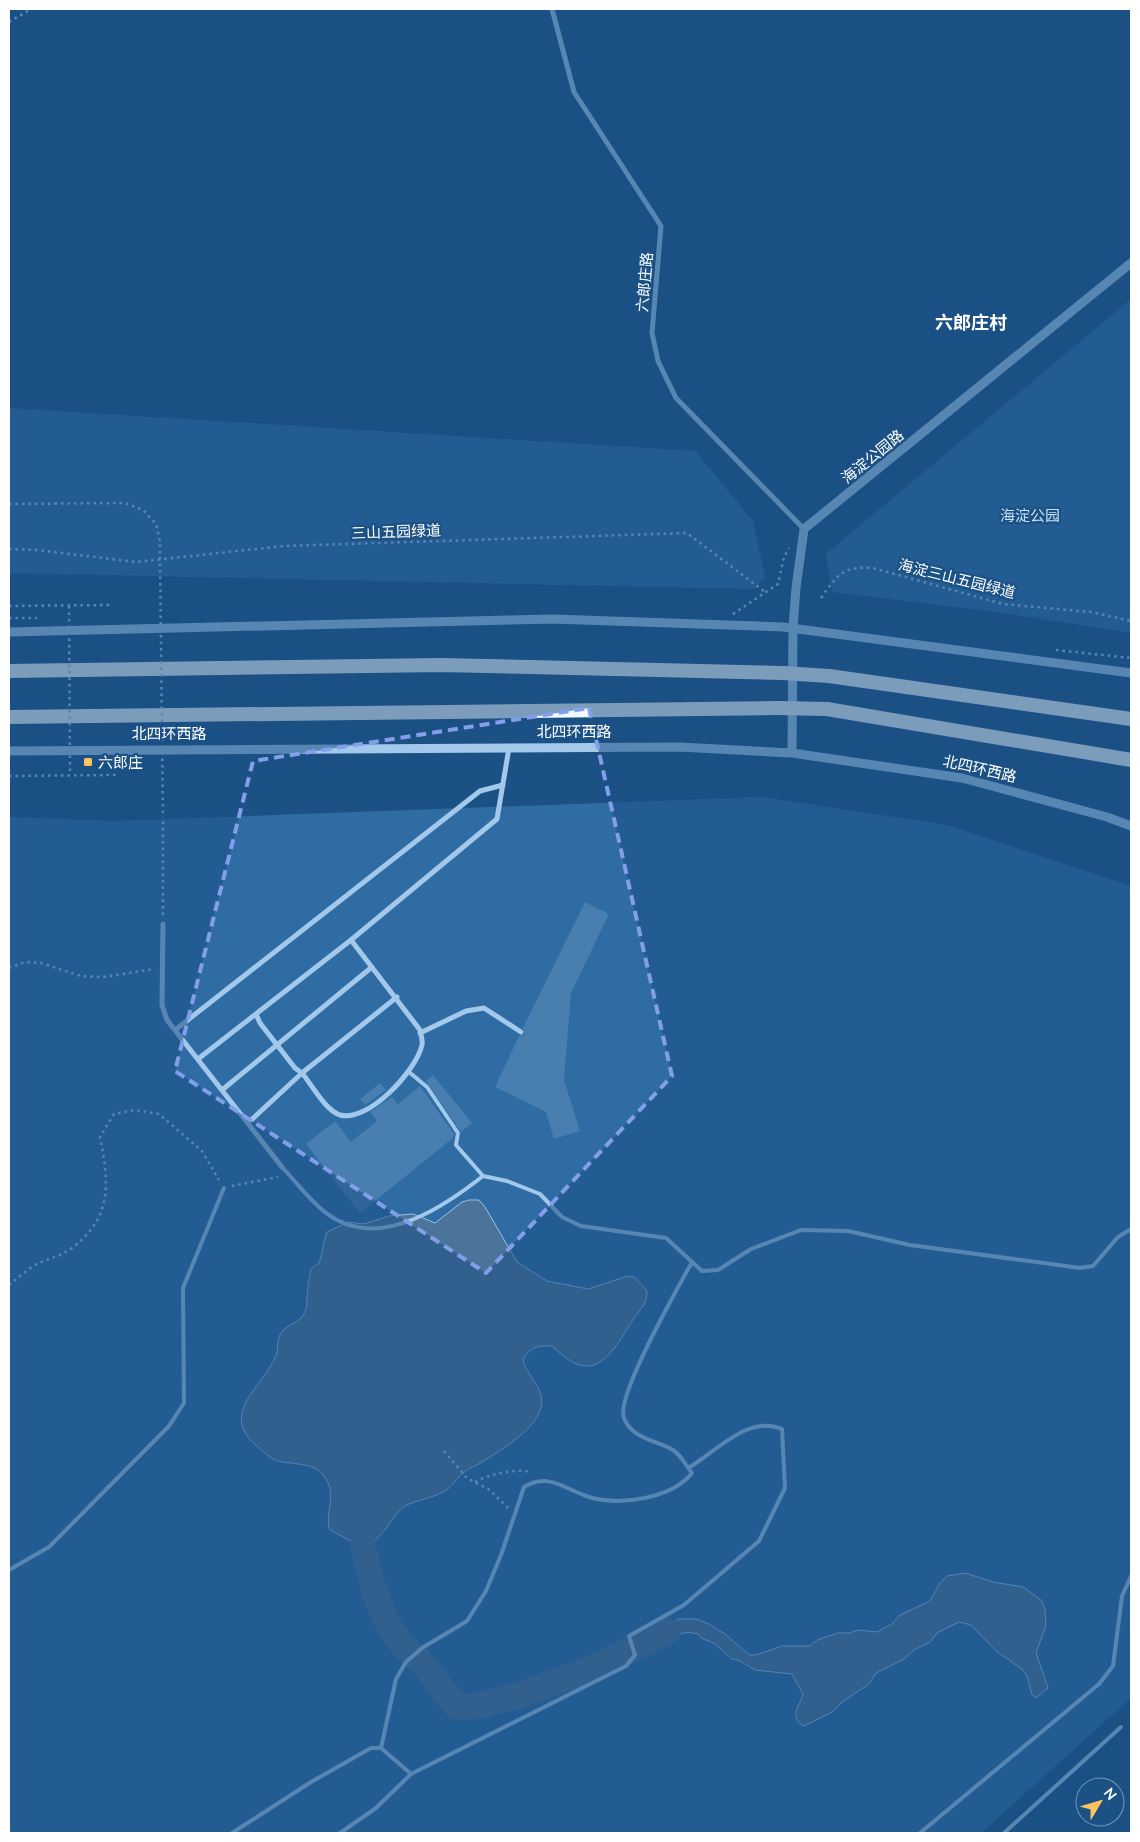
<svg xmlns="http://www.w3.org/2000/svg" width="1140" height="1842" font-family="Lato,'Noto Sans SC',sans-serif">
	<rect width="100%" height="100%" fill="#1b5185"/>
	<path fill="#2e6ca3" d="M1131 299V633L1004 613 832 592 826 554Z
		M9 408 695 451 753 521 765 577 755 589 9 573Z
		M762 797 947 825 1131 886V1698L981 1833H9V817L114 821Z"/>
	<path fill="#4c7399" stroke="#95c4ed" d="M469 1200H479L485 1207 517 1262 547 1281 588 1289 628 1276 634 1277 647 1291C647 1305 639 1310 632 1321 623 1335 608 1365 588 1366 572 1366 563 1355 552 1346 539 1345 530 1347 523 1359 525 1375 546 1388 541 1407 535 1432 497 1452 477 1465 473 1467 467 1469 463 1473 456 1479 451 1489 441 1493 431 1498 419 1500 409 1504 390 1512 382 1549 358 1545L330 1530C324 1514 337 1496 326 1479 317 1462 295 1465 278 1461 270 1459 263 1451 257 1446 217 1413 265 1386 276 1355 279 1347 276 1341 281 1333 286 1325 296 1324 302 1317 304 1315 305 1310 307 1307 306 1303 309 1271 312 1268 315 1265 319 1265 320 1260 323 1251 323 1242 327 1232L348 1222 364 1224 389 1216 413 1214 435 1223 462 1202Z
		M965 1573 993 1582 1023 1587 1041 1600 1045 1609 1046 1625 1036 1653 1048 1688 1036 1698 1032 1695 1027 1676 1022 1669 996 1651 971 1625 959 1622 937 1633 930 1642 914 1650 904 1659 876 1673 869 1684 842 1702 832 1712 804 1726C788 1717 800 1706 803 1694L792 1674 755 1670 738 1660 732 1659 714 1643 701 1638 698 1634C680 1629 678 1639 666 1637L670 1626 678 1619H696L709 1624 726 1635 749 1655H756L782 1646H810L817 1640 838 1633H849L858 1630 877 1632 892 1624 900 1615 930 1601 940 1583 947 1576Z"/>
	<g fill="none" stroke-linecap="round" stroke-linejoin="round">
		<path stroke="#4c7399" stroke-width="26" d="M363 1546C371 1582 380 1621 406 1649 412 1656 420 1660 426 1667 437 1681 445 1694 457 1707L477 1706 518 1696 590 1669 668 1631"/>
	</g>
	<path fill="#487eb0" d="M585 902 609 914 571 993 564 1080 580 1131 554 1139 546 1112 495 1087 519 1036 525 1034 523 1028Z
		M433 1075 472 1123 461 1132 426 1081Z
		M380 1083 386 1090 365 1105 360 1099Z
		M420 1086 454 1134 453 1138 360 1213 306 1144 335 1121 351 1142 377 1121 370 1112 392 1097 398 1104Z"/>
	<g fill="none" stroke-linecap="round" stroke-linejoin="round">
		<path stroke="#a2c8eb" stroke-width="2.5" stroke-dasharray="2.5 4" stroke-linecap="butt" d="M9 22 31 9
			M9 504 125 503 143 510 156 524 160 541V557
			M9 549 37 550 136 562 284 546 687 533 765 592
			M821 598C838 574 843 566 873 568L1003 604 1091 612 1131 621
			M9 606 110 605
			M733 614 778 584 784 557 789 548
			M9 618H37
			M1056 650 1131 658
			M9 776 117 775
			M163 915V817
			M9 968 25 962 41 963 81 976 103 977 154 969
			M232 1186 278 1177
			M9 1285C17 1279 25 1272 33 1266 45 1259 60 1257 72 1248 113 1217 109 1182 100 1137L114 1114 135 1110 159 1114 202 1151 219 1180
			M444 1451 467 1478 490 1490 508 1508
			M475 1482C490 1474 509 1470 526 1471L529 1474"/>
		<path stroke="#a2c8eb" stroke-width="4" d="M282 1167C299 1185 316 1209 337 1220 386 1246 445 1206 483 1176L456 1145 458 1133 427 1087 409 1072
			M483 1176 507 1181 540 1194 562 1217 581 1226 666 1238 702 1271 718 1270 751 1249 801 1230 848 1231 910 1245 1080 1268 1093 1266 1118 1237 1131 1229
			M9 1570 49 1547 169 1426 184 1403 183 1288 224 1188
			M381 1748 411 1774
			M232 1833 311 1782 371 1748H381L396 1679 406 1662 422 1648 467 1621 486 1591 501 1555 524 1487C549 1472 564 1489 589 1497 620 1506 671 1499 692 1473 685 1465 683 1457 673 1450 656 1440 632 1439 624 1418 615 1397 679 1286 692 1262
			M340 1833 376 1808 411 1774 626 1666 635 1655 629 1636 684 1605 759 1541 785 1488 782 1429C748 1414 715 1453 688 1468
			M920 1833 1099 1684 1113 1666 1122 1596 1131 1576
			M1004 1833 1121 1727"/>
		<path stroke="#a2c8eb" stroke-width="5" d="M552 9 574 92 661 226 652 333 658 361 676 398 804 529
			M163 924 162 1005 167 1020 282 1167
			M256 1014 260 1023 295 1068 302 1073 397 997
			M175 1030 480 791 503 785
			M420 1033 466 1011 484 1008 521 1032
			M198 1059 351 940 497 819 509 748
			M222 1090 372 967
			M248 1123 302 1073C312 1085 325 1110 340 1115 368 1123 416 1071 422 1045 423 1041 421 1035 420 1030L351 940"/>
		<path stroke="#a2c8eb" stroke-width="9" d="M9 632 553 619 783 627 1131 673
			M9 751 680 747 792 753 962 778 1107 817 1131 826
			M792 753 793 627 796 588 804 529 1131 263"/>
		<path stroke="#f2f8ff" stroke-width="14" d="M9 671 441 665 783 673
			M829 676 1131 719
			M827 709 1131 760
			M9 717 779 708"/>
		<path stroke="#a2c8eb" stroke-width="2.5" stroke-dasharray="2.5 4" stroke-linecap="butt" d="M160 557 163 817
			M69 606 70 775"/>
		<path stroke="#f2f8ff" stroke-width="14" d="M783 673 829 676
			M779 708 827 709"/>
	</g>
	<path d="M0 0H1140V1842H0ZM589 708 672 1076 486 1273 175 1071 253 761Z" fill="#1b5185" fill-opacity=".55" fill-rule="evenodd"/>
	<path fill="none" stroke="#839eea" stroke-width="4" stroke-dasharray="10 6" stroke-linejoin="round" d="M589 708 672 1076 486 1273 175 1071 253 761Z"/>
	<rect fill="#fdc35e" stroke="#1b5185" stroke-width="2" x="83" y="757" width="10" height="10" rx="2.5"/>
	<g text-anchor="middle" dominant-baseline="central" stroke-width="4.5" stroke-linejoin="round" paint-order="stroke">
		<g font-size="15" fill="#fff" stroke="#1b5185">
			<text transform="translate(644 282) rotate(-85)">六郎庄路</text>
			<text transform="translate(872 456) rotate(-39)">海淀公园路</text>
			<text transform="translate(396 531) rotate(-2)">三山五园绿道</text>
			<text transform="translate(957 578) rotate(14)">海淀三山五园绿道</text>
			<text x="574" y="731">北四环西路</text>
			<text x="169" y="733">北四环西路</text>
			<text transform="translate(980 768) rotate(13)">北四环西路</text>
		</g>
		<g font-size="15" fill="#c7e1f8" stroke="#1b5185">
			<text x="1030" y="515">海淀公园</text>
		</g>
		<g font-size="15" fill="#fff" stroke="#1b5185" text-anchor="start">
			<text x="98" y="762">六郎庄</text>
		</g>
		<g font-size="18" font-weight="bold" fill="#fff" stroke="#1b5185">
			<text x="971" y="322">六郎庄村</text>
		</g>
	</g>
	<rect width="1140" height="1842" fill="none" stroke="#ffffff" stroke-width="20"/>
	<g transform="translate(1100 1802) rotate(52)"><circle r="24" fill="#1b5185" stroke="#7697b6"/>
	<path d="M0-4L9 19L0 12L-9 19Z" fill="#fdc35e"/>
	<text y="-8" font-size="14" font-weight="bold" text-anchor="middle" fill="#ffffff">N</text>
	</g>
</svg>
